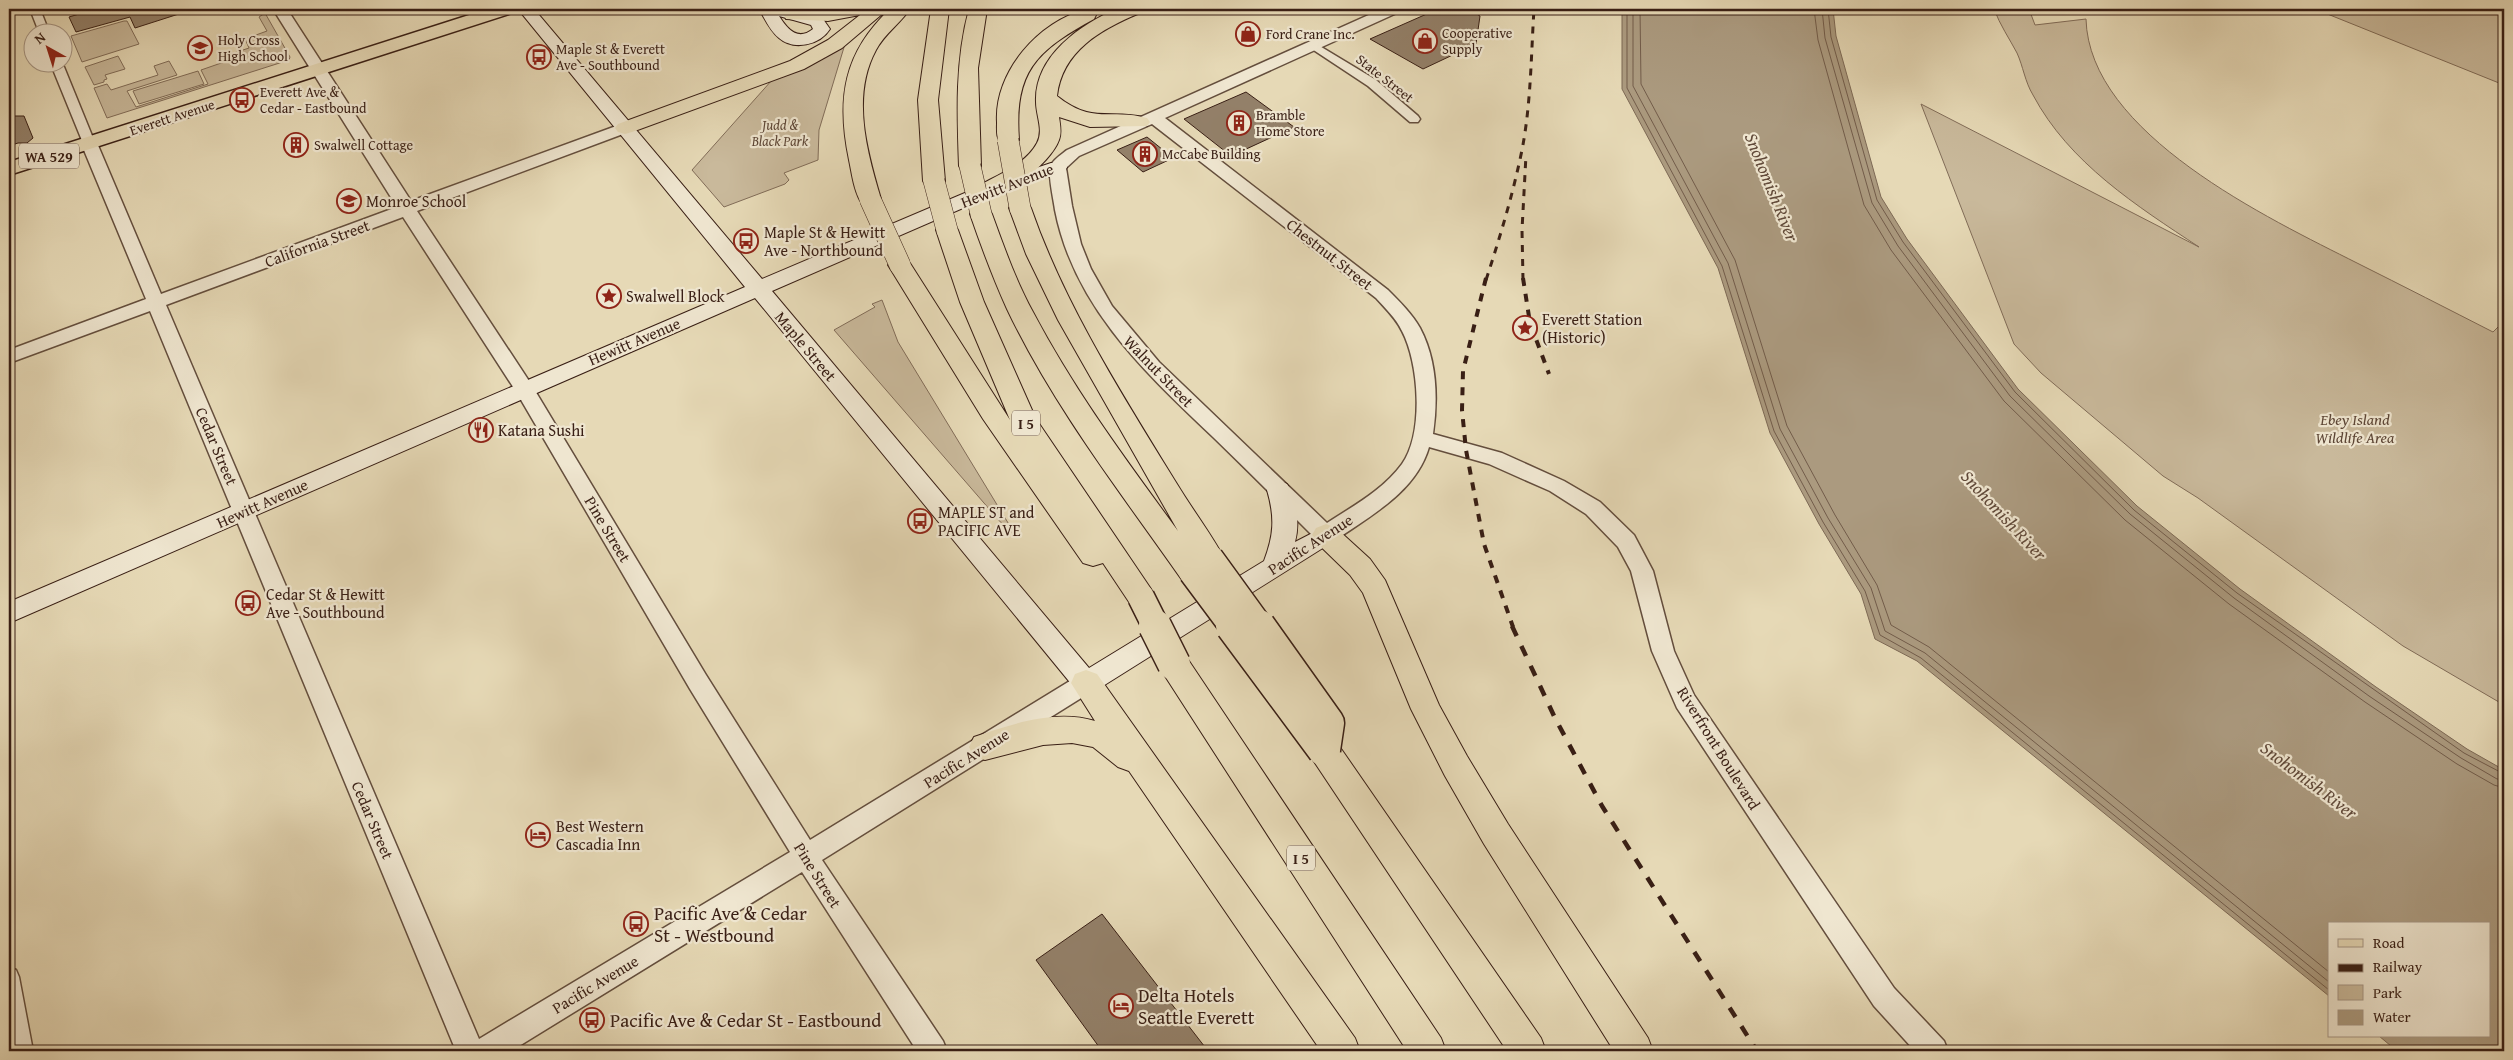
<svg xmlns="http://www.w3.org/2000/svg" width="2513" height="1060" font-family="'Gentium Book Plus',serif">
	<rect width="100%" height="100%" fill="#e6d9b6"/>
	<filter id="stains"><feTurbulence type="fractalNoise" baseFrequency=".004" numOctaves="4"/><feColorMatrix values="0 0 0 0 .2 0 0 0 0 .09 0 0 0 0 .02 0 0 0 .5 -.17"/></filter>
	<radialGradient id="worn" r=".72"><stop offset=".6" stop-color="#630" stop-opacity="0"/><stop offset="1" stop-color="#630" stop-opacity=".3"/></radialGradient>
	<path fill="#c9b99b" stroke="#816c58" d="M1994 9H2029L2035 25 2086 19C2089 134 2270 219 2357 263 2403 286 2448 309 2493 332L2504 321V705L2403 646 2198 498 2163 476 2041 373 2014 344 1921 104 2199 247C2137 206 2069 163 2033 95 2025 82 2023 66 2017 53 2009 38 2000 25 1994 9Z
		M2315 9H2504V85Z
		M265 13 290 57 289 60 107 118 94 88 107 84 111 90 158 75 154 66 169 61 177 75 127 91 136 107 208 84 201 70 227 61 225 56 249 48 245 39 267 31 259 17Z
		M124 21H127L139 44 82 62 71 36Z
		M845 44 819 130 818 160 784 173 789 180 785 184 724 207 692 170 772 80Z
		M118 56 125 69 105 75 107 79 104 80V82L94 85 85 67Z
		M198 71 204 84 139 104 133 91Z
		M882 300 898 342 1013 531 1010 533 834 330 875 307 872 304Z"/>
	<path fill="#ab9a7f" stroke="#7d6955" d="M1622 9H1833L1836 36 1881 197 1907 239 2018 389 2137 506 2240 589 2376 687 2467 749 2504 770V1051H2397L2379 1036H2489V924H2329V996L1917 661 1875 639 1861 594 1819 524 1770 433 1718 268 1622 89Z"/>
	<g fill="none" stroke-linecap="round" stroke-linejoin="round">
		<path stroke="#725c4a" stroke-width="1" d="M1627 9V88L1722 266 1774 431 1823 522 1865 591 1880 635 1921 658 2329 990
			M1633 9V86L1728 263 1780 429 1828 518 1871 588 1885 631 1925 653 2329 982
			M1640 9 1641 84 1735 260 1787 426 1835 515 1877 585 1891 625 1929 647 2329 972
			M1814 9 1818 40 1864 205 1891 250 2004 401 2125 520 2229 604 2365 702 2457 764 2494 785 2504 788
			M1822 9 1825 38 1872 203 1898 246 2010 396 2130 514 2234 598 2369 696 2461 758 2497 779 2504 780
			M1828 9 1831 37 1877 200 1903 242 2015 392 2134 510 2237 593 2464 753 2504 774"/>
	</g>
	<path fill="#938069" stroke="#391f15" d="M96 9H185V12L135 28 130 17 76 32 69 17Z
		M1438 9H1468L1480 16 1476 44 1423 69 1370 39Z
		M1246 92 1294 127 1231 156 1184 119Z
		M9 116H24L33 138 27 143H18L9 146Z
		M1147 137 1173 158 1143 172 1117 150Z
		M1102 914 1208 1051H1102L1036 960Z"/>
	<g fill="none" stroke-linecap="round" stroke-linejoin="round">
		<defs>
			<path id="minor" d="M30 9H40L49 32H39Z
				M1313 42 1376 80 1418 116 1420 119 1418 122H1410L1368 86 1309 47 1307 45Z
				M50 62H62L95 143 93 146H85L83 143Z
				M9 967 16 970 19 977 33 1051H11L9 1036Z"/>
			<path id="tertiary" d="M273 9H287L411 201 619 125 625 123 633 128 631 131 417 211 531 384 706 675 810 840 1078 676 1086 673 1094 676 1098 683 1094 690 822 860 943 1041 947 1051H917L802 872 511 1051H456L150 311 9 363V350L146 299 81 143 83 140 89 138 97 143 161 294 397 207ZM403 217 517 393 690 689 790 852 479 1039 166 305Z
				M1382 9H1401L1399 12 1165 118 1388 290C1400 302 1412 314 1420 328 1437 360 1438 399 1433 434L1502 453 1564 481 1600 502 1634 535 1653 571 1674 651 1694 695 1894 988 1944 1041 1948 1051H1915L1874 1006 1677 708 1652 651 1631 571 1618 547 1586 514 1550 491 1489 464 1429 447C1416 492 1370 516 1334 541L1326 543 1318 541C1283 506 1248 471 1213 437 1145 372 1074 307 1055 210 1054 201 1047 172 1051 165 1054 159 1062 154 1067 150ZM1152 124 1376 298C1385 308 1396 318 1402 331 1419 363 1424 433 1402 464 1383 490 1353 506 1327 523L1159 362 1112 306 1091 269 1081 244 1072 206 1066 168 1079 156Z"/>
			<path id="secondary" d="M518 9H534L762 279 979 187 1051 163H1065L1067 167 1065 171 993 195 772 291 1089 668 1264 561C1274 535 1275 517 1267 490L1271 484 1279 481 1287 484C1297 502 1300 523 1295 542L1326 526 1334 529 1338 535 1334 541 1095 691 1086 694 1077 691 755 298 9 623V602L745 287Z
				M759 9H790L823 19 830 29C820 45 794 51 779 38 770 31 765 19 759 9ZM779 16 811 25 813 29C798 41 788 30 779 16Z"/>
			<path id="primary" d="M488 9H515L512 13 9 175V162Z"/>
			<path id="motorway" d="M793 9H888L842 48 804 69 632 132 625 134 618 132 615 128 618 124 790 61 828 40 860 15 828 21 786 19 784 15 786 11Z
				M890 9H910C900 24 885 33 876 50 851 96 867 152 881 199L878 204 870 206 862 204C854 192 852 174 849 160 836 98 844 52 890 9Z
				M931 9H949L938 100 945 181 942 186 934 188 926 186 923 181 918 100Z
				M969 9H987L978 68 981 166 978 171 970 172 962 171 959 166C957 113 955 61 969 9Z
				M1087 9 1094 11 1096 15 1094 19C1036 51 1014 71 1019 140L1015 144 1008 146 1001 144C996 138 997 130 997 122 994 72 1039 21 1087 9Z
				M1117 9H1142L1140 13C1101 29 1062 51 1057 96 1093 125 1110 108 1147 118L1150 122 1147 126 1090 127 1059 117C1060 124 1062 133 1059 140 1051 163 1002 202 978 196L975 191 978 186C998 175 1026 164 1037 143 1044 130 1036 116 1036 102 1034 57 1080 24 1117 9Z
				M1020 201 1028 203 1031 208C1065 306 1123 396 1177 484 1192 509 1210 532 1224 558L1220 566 1210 569 1203 567 1206 572 1202 580 1192 583 1182 580C1121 493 1053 406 1007 309 993 278 981 246 970 214L973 209 981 207 989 209 992 214C1004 247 1016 281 1033 312 1074 390 1126 460 1178 531L1058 320 1026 254 1009 208 1012 203Z
				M947 223 955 225 958 230 984 302 1036 419 1151 589 1155 597 1151 605 1141 608 1131 605 1103 563 1093 566 1083 563 983 419 888 265 892 260 900 258 908 260 1010 420 960 302 936 230 939 225Z
				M1326 524 1336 528 1370 559 1385 580 1439 705 1467 756 1508 824 1648 1038 1653 1051H1614L1484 844 1445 776 1411 709 1363 593 1350 575 1316 542 1312 535 1316 528Z
				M1174 652 1185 655 1441 1038 1446 1051H1407L1163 673 1159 664 1163 655Z
				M1086 670 1097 674 1355 1038 1360 1051H1321L1129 771 1118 767 1093 747 1072 743 1043 745 985 760 974 757 969 747 974 737C1011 724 1056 709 1095 721L1071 683 1075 674Z
				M1324 736 1335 740 1541 1038 1546 1051H1507L1313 760 1308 750 1313 740Z"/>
		</defs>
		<use href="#minor" stroke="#644e3d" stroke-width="3"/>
		<use href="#tertiary" stroke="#644e3d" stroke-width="3"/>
		<use href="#secondary" stroke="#391f15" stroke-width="2"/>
		<use href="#primary" stroke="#391f15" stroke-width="3"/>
		<use href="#motorway" stroke="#391f15" stroke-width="2"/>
		<use href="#minor" fill="#efe6d0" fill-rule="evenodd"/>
		<use href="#tertiary" fill="#efe6d0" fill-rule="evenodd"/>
		<use href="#secondary" fill="#efe6d0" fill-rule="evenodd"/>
		<use href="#primary" fill="#e6d9b6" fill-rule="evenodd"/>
		<use href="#motorway" fill="#e6d9b6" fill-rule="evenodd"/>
		<path stroke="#391f15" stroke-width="3" stroke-dasharray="7 7" stroke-linecap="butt" d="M1486 280C1500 237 1513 194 1522 150 1531 104 1531 56 1534 9
			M1523 280 1522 230 1526 155"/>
		<path stroke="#391f15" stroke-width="4" stroke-dasharray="8 8" stroke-linecap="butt" d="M1486 278 1463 371 1462 410 1466 450 1484 544 1513 627
			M1523 278 1530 323 1549 374"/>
		<path stroke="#391f15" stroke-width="4.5" stroke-dasharray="11 11" stroke-linecap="butt" d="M1512 626 1555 718 1602 806 1757 1051"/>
		<defs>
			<path id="motorway-bridge-far2" d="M1008 140 1020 208
				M970 166 981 214
				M934 181 947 230
				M870 199 900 265"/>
			<path id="motorway-bridge-far1" d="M1210 558 1260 627
				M1192 572 1233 627
				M1141 597 1156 627"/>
			<path id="motorway-bridge" d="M1155 626 1174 664
				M1232 626 1324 750
				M1259 626 1328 723 1324 750"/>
		</defs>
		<use href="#motorway-bridge-far2" stroke="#391f15" stroke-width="22" stroke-linecap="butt"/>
		<use href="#motorway-bridge-far1" stroke="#391f15" stroke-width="29" stroke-linecap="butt"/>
		<use href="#motorway-bridge" stroke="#391f15" stroke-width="35" stroke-linecap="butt"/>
		<use href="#motorway-bridge-far2" stroke="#e6d9b6" stroke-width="21"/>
		<use href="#motorway-bridge-far1" stroke="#e6d9b6" stroke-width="26"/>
		<use href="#motorway-bridge" stroke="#e6d9b6" stroke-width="32"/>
	</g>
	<defs>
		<symbol id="shop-ring" viewBox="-11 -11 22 22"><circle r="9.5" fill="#efe6d0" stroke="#8f2418" stroke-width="1.5"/><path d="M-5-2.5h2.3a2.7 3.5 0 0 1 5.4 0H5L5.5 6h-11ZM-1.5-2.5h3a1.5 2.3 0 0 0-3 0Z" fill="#8f2418"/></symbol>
		<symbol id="school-ring" viewBox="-11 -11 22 22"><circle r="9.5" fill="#efe6d0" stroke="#8f2418" stroke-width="1.5"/><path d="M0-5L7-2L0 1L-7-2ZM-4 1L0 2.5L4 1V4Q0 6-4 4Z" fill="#8f2418"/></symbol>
		<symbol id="bus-ring" viewBox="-11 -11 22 22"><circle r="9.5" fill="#efe6d0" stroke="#8f2418" stroke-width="1.5"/><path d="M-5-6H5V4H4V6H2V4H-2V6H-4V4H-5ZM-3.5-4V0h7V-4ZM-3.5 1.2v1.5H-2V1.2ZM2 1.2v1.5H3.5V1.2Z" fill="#8f2418"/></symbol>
		<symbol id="building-ring" viewBox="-11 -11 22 22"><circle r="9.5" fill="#efe6d0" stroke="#8f2418" stroke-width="1.5"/><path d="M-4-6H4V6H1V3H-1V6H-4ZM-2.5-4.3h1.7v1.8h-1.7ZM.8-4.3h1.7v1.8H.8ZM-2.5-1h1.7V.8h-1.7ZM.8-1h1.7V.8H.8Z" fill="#8f2418"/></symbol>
		<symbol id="sight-ring" viewBox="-11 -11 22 22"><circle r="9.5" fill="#efe6d0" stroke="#8f2418" stroke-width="1.5"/><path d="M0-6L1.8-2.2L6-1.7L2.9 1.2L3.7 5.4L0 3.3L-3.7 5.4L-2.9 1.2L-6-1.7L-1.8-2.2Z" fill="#8f2418"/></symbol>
		<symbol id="restaurant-ring" viewBox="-11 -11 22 22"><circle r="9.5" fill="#efe6d0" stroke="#8f2418" stroke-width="1.5"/><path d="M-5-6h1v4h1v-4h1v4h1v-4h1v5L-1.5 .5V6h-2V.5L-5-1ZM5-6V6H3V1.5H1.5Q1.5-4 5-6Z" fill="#8f2418"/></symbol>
		<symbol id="hotel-ring" viewBox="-11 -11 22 22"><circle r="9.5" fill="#efe6d0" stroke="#8f2418" stroke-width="1.5"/><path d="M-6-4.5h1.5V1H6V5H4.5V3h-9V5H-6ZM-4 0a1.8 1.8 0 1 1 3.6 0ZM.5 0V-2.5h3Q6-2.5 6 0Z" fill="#8f2418"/></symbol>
	</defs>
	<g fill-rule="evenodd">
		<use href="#shop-ring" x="1234" y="20" width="28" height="28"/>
		<use href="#shop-ring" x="1411" y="27" width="28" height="28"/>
		<use href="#school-ring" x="186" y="34" width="28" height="28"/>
		<use href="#bus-ring" x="525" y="43" width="28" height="28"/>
		<use href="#bus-ring" x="228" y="86" width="28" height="28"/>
		<use href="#building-ring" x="1225" y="109" width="28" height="28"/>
		<use href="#building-ring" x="282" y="131" width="28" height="28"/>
		<use href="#building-ring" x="1131" y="140" width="28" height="28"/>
		<use href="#school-ring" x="335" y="187" width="28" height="28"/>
		<use href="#bus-ring" x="732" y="227" width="28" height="28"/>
		<use href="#sight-ring" x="595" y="282" width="28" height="28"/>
		<use href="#sight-ring" x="1511" y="314" width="28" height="28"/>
		<use href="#restaurant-ring" x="467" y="416" width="28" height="28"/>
		<use href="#bus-ring" x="906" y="507" width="28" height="28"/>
		<use href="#bus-ring" x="234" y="589" width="28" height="28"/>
		<use href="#hotel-ring" x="524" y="821" width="28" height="28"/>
		<use href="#bus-ring" x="622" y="910" width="28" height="28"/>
		<use href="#hotel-ring" x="1107" y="992" width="28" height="28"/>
		<use href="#bus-ring" x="578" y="1006" width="28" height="28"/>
	</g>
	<g text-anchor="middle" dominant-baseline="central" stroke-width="4.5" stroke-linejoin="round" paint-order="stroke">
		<g font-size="14" fill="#391f15" stroke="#efe6d0" text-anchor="start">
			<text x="1442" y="33">Cooperative<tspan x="1442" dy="16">Supply</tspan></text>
			<text x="1266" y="34">Ford Crane Inc.</text>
			<text x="218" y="40">Holy Cross<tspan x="218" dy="16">High School</tspan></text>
			<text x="556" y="49">Maple St &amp; Everett<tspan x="556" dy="16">Ave - Southbound</tspan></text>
			<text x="260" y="92">Everett Ave &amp;<tspan x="260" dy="16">Cedar - Eastbound</tspan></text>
			<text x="1256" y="115">Bramble<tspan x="1256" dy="16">Home Store</tspan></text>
			<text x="314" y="145">Swalwell Cottage</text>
			<text x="1162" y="154">McCabe Building</text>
		</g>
		<g font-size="14" fill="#391f15" stroke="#efe6d0">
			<text transform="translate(1385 78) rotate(38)">State Street</text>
			<text transform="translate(172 117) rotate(-18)">Everett Avenue</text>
		</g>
		<g font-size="14" font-style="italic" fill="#5d4636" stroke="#efe6d0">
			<text x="780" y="125">Judd &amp;<tspan x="780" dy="16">Black Park</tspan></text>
		</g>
		<g fill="#efe6d0" stroke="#705b4d" stroke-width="1">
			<rect x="19" y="143.5" width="60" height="25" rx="4"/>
			<rect x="1012" y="410.5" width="28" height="25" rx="4"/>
			<rect x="1287" y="845.5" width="28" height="25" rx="4"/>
		</g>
		<g font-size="15" font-weight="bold" fill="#391f15">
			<text x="49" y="156">WA 529</text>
			<text x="1026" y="423">I 5</text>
			<text x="1301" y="858">I 5</text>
		</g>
		<g font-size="16" fill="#391f15" stroke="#efe6d0">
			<text transform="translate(1007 185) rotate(-21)">Hewitt Avenue</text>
			<text transform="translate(317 243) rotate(-20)">California Street</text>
			<text transform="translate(1330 254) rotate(38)">Chestnut Street</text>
			<text transform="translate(634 341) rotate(-23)">Hewitt Avenue</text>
			<text transform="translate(806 346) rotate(50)">Maple Street</text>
			<text transform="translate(1159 371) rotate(46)">Walnut Street</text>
			<text transform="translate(217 446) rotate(67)">Cedar Street</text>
			<text transform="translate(262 503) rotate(-24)">Hewitt Avenue</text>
			<text transform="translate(608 529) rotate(59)">Pine Street</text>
			<text transform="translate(1310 544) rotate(-33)">Pacific Avenue</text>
			<text transform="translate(1719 748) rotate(58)">Riverfront Boulevard</text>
			<text transform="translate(966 758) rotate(-32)">Pacific Avenue</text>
			<text transform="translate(373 820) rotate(67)">Cedar Street</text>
			<text transform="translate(818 875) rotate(58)">Pine Street</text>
			<text transform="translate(595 984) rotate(-31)">Pacific Avenue</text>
		</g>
		<g font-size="16" fill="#391f15" stroke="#efe6d0" text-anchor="start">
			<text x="366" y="201">Monroe School</text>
			<text x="764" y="232">Maple St &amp; Hewitt<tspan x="764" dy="18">Ave - Northbound</tspan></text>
			<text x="626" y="296">Swalwell Block</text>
			<text x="1542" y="319">Everett Station<tspan x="1542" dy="18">(Historic)</tspan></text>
			<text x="498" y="430">Katana Sushi</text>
			<text x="938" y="512">MAPLE ST and<tspan x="938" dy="18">PACIFIC AVE</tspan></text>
			<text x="266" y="594">Cedar St &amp; Hewitt<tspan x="266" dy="18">Ave - Southbound</tspan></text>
			<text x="556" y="826">Best Western<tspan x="556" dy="18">Cascadia Inn</tspan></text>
		</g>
		<g font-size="16" font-style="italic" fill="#5d4636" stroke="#efe6d0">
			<text x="2355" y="419">Ebey Island<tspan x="2355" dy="18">Wildlife Area</tspan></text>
		</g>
		<g font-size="18" font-style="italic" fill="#614a3a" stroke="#efe6d0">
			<text transform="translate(1772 187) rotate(68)">Snohomish River</text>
			<text transform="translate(2004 515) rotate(47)">Snohomish River</text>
			<text transform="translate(2309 780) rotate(37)">Snohomish River</text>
		</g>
		<g font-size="19" fill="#391f15" stroke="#efe6d0" text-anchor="start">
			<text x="654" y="913">Pacific Ave &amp; Cedar<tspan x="654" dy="22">St - Westbound</tspan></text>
			<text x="1138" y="995">Delta Hotels<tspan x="1138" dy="22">Seattle Everett</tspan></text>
			<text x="610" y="1020">Pacific Ave &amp; Cedar St - Eastbound</text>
		</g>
	</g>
	<rect width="2513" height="1060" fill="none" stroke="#e6d9b6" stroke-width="30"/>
	<rect x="10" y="10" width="2493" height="1040" fill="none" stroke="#391f15" stroke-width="2.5"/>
	<rect x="15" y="15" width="2483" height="1030" fill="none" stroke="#391f15"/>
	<rect x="2328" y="922" width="162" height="115" fill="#efe6d0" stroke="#a69685"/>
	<rect x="2338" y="939" width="25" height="8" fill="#e6d9b6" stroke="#a69685"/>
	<text x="2373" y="948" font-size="15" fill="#391f15">Road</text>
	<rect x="2338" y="964" width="25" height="8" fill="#391f15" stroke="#a69685"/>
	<text x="2373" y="972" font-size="15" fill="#391f15">Railway</text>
	<rect x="2338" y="985" width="25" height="15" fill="#c9b99b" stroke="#a69685"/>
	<text x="2373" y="998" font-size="15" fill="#391f15">Park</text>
	<rect x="2338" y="1010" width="25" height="15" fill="#ab9a7f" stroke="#a69685"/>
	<text x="2373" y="1022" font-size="15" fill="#391f15">Water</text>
	<g transform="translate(48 48) rotate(321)"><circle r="24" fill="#efe6d0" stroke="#a69685"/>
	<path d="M0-4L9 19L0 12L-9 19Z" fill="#8f2418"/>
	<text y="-8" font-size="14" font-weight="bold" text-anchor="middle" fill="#391f15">N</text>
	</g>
	<rect width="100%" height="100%" filter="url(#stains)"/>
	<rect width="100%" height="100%" fill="url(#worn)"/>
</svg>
